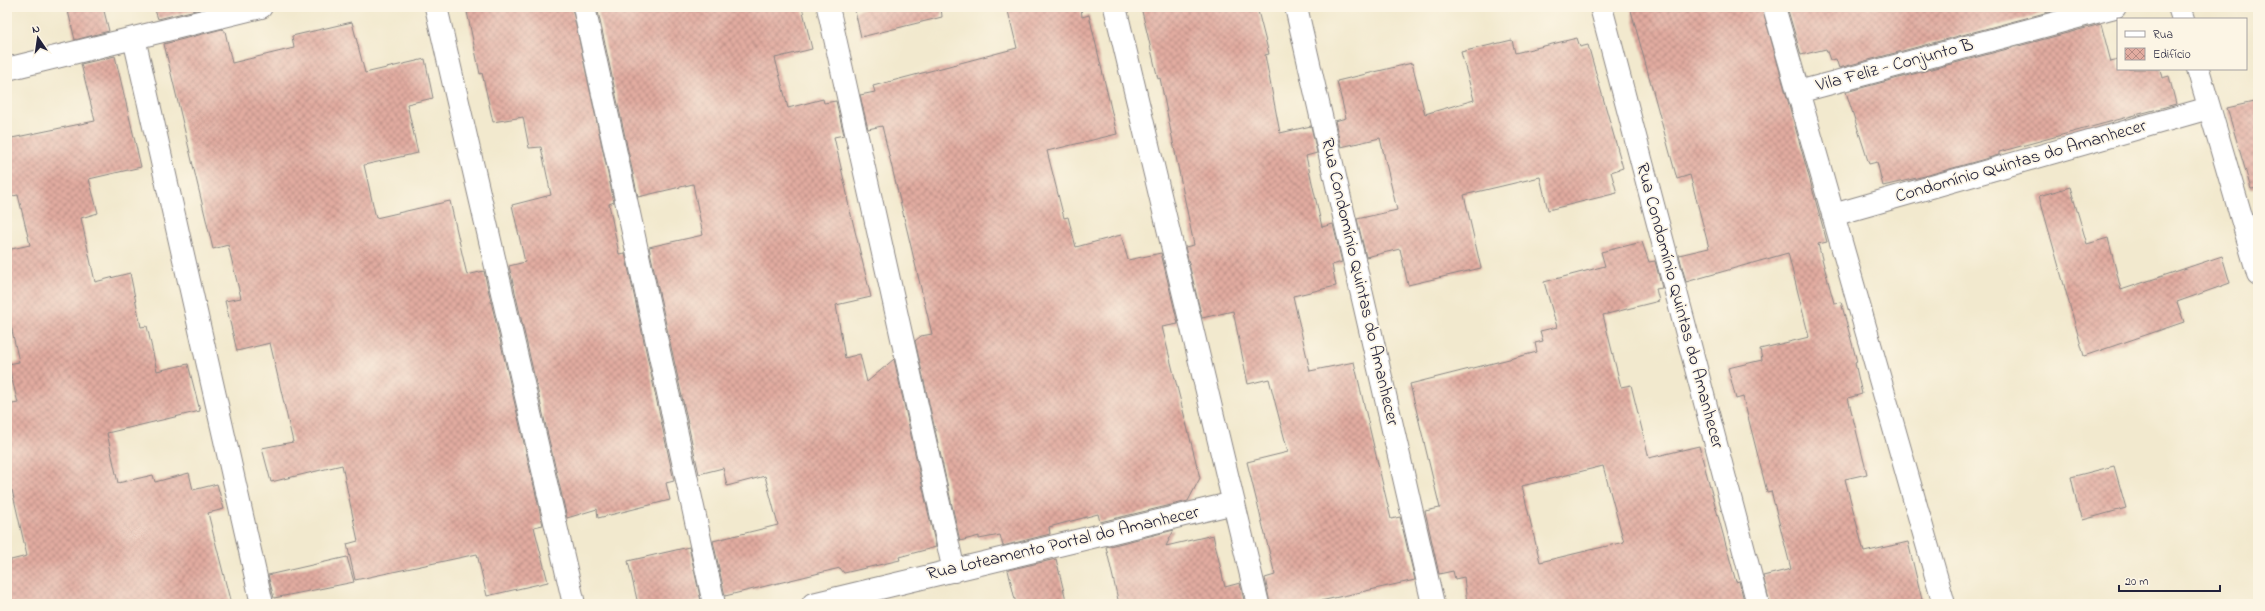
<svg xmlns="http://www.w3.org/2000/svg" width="2265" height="611" font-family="'Indie Flower',sans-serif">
	<defs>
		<pattern id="building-cross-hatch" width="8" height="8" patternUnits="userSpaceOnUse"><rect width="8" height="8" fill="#e2aca0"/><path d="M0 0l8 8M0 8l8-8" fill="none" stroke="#b78c84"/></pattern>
	</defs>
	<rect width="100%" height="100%" fill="#fcf5e5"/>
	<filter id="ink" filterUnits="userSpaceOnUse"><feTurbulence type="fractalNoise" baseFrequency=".025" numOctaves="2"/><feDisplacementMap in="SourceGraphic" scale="8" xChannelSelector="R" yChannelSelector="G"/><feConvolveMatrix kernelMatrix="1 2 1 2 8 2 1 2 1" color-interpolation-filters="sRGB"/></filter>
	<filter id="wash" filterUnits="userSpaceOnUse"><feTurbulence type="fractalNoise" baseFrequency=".012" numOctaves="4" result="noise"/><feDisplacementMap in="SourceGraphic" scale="16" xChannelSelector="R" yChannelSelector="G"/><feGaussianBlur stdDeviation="0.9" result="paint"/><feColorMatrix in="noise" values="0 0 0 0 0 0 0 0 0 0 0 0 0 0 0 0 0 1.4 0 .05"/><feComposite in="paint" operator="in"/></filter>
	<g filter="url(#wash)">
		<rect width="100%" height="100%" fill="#f2e9ce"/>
		<g id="blocks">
			<path fill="url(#building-cross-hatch)" fill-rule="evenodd" d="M67 7H103L109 31 75 40Z
				M154 7H208L158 19Z
				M466 7H572L614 202 609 204 619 254 625 253 674 481 666 483 670 500 598 518 597 509 567 518 509 266 525 262 512 205 551 195 541 147 529 148 523 117 493 122 482 73 480 74Z
				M597 7H802L812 49 775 58 788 108 823 99 824 103 836 101 844 135 834 137 848 198H847L871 297 836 305 845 358 860 354 867 382 894 359 936 547 899 557 900 560 844 573 840 568 725 596 713 541 778 525 765 476 727 486 723 468 699 474 649 247 703 235 693 184 638 197Z
				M869 7H941L942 17 861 37 855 11Z
				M1007 7H1081L1082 17 1089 15 1117 134 1047 151 1064 218 1068 217 1076 247 1121 235 1128 260 1161 253 1178 324 1162 327 1200 478 1188 501 1100 522 1098 514 1049 527 1050 534 1003 546 1000 535 979 539V536L960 541 915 341 921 336 932 334 882 126 868 129 860 95 875 92 873 86 1017 48Z
				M1141 7H1257L1269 54 1265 55 1280 133 1311 126 1317 153 1306 156 1322 227 1333 224 1342 262 1332 265 1336 286 1293 296 1310 371 1354 362 1391 519 1400 517 1415 580 1307 604H1270L1265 578 1275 575 1247 462 1288 452 1269 379 1248 384 1233 311 1202 318 1185 247 1194 245 1160 78 1158 79Z
				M1630 7H1762L1827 242 1818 244 1834 303 1841 302 1857 362 1855 363 1862 394 1848 398 1867 474 1845 479 1864 552 1908 542 1923 604H1770L1763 576 1791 569 1771 491 1767 492 1743 397 1736 399 1728 368 1762 360 1760 349 1809 337 1788 253 1686 282 1679 255 1709 248 1690 175 1677 179Z
				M1787 7H2067L1839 68 1836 59 1830 60 1826 49 1801 55Z
				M352 22 365 73 425 59 433 98 407 104 418 153 364 165 376 218 450 201 467 275 484 271 543 525 534 527 548 582 487 596 477 554 355 580 347 544 358 541 342 465 271 482 262 448 293 442 270 343 237 351 225 301 241 298 228 245 213 249 164 44 222 29 225 31 232 63 294 48 292 36Z
				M2101 24 2111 62 2118 60V69H2160L2162 78 2169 76 2176 104 1999 152V155L1925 176 1883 186 1877 162 1869 164 1846 92Z
				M1577 38 1580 47 1588 45 1623 168 1611 172 1617 193 1548 210 1540 177 1464 195 1481 268 1408 285 1400 249 1366 257 1357 219 1397 210 1380 138 1341 147 1335 121 1346 118 1337 81 1412 63 1425 114 1474 100 1461 52 1512 40 1515 53Z
				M115 56 141 167 89 179 98 213 81 218 95 282 130 273 141 327 147 326 157 371 188 364 200 411 107 433 118 483 153 475 155 482 189 473 193 490 217 484 224 509 208 513 231 604H7V561L27 556 12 490 7 492V405L18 403 8 364 19 362 7 308V250L30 245 18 195 7 197V139L95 121 81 64Z
				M2258 101V188L2251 189 2227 108Z
				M2070 187 2087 244 2108 238 2121 290 2222 256 2230 283 2177 302 2184 322 2084 356 2039 196Z
				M1642 242 1649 262 1655 261 1662 288 1656 289 1659 301 1603 315 1621 387 1631 385 1649 458 1699 446 1736 582 1739 581 1745 604H1467L1464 577 1455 579 1453 571 1439 574 1425 511 1440 508 1410 384 1537 352 1535 343 1543 341 1540 331 1557 327 1544 282 1605 266 1601 252ZM1603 466 1624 542 1540 562 1522 486Z
				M2114 466 2126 508 2083 520 2080 511 2079 512 2071 477Z
				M1174 530 1166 546 1213 535 1225 587 1240 583 1245 604H1119L1106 547Z
				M689 547 701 601 688 604H638L628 561Z
				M347 557 354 582 274 598 268 575Z
				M1056 559 1067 604H1016L1008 570Z"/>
		</g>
	</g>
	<g filter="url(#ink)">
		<use href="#blocks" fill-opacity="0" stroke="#8a8684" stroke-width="1"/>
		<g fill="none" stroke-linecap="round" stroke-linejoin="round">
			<defs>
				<path id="street" d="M436 7 574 604
					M584 7 714 604
					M828 7 954 571
					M1115 7 1258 604
					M1296 7 1433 604
					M1601 7 1758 604
					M1774 7 1944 604
					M2179 7 2183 19
					M134 38 262 604
					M7 69 261 7
					M2198 69 2258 274
					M1798 92 2115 7
					M1833 215 2209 108
					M813 604 1234 503"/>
			</defs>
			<use href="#street" stroke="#8a8684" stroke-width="24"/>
			<use href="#street" stroke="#fff" stroke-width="22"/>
		</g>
	</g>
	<g text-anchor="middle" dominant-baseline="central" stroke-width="3.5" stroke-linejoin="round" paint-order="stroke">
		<g font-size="18" fill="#22223b" stroke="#fcf5e5">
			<text transform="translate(1895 66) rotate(-15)">Vila Feliz - Conjunto B</text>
			<text transform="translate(2021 162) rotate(-16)">Condomínio Quintas do Amanhecer</text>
			<text transform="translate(1359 282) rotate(77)">Rua Condomínio Quintas do Amanhecer</text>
			<text transform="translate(1679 306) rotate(75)">Rua Condomínio Quintas do Amanhecer</text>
			<text transform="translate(1063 544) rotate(-13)">Rua Loteamento Portal do Amanhecer</text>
		</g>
	</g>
	<rect width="2265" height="611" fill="none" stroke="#fcf5e5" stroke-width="24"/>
	<rect x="2117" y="18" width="130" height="52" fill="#fcf5e5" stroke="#a5a1a1"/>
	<rect x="2125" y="31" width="20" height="6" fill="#ffffff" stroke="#a5a1a1"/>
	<text x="2153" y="38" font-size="12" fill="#22223b">Rua</text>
	<rect x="2125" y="48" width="20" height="12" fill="url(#building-cross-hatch)" stroke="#a5a1a1"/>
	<text x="2153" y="58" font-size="12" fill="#22223b">Edifício</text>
	<g transform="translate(38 38) rotate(347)" stroke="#fcf5e5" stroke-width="3" paint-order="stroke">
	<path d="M0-3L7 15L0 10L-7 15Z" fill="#22223b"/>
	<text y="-6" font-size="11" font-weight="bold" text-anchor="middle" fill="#22223b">N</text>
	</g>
	<path d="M2119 585v6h101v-6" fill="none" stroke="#22223b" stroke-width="2"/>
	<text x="2125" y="585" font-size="12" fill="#22223b" stroke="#fcf5e5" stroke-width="3" paint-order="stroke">20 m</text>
</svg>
